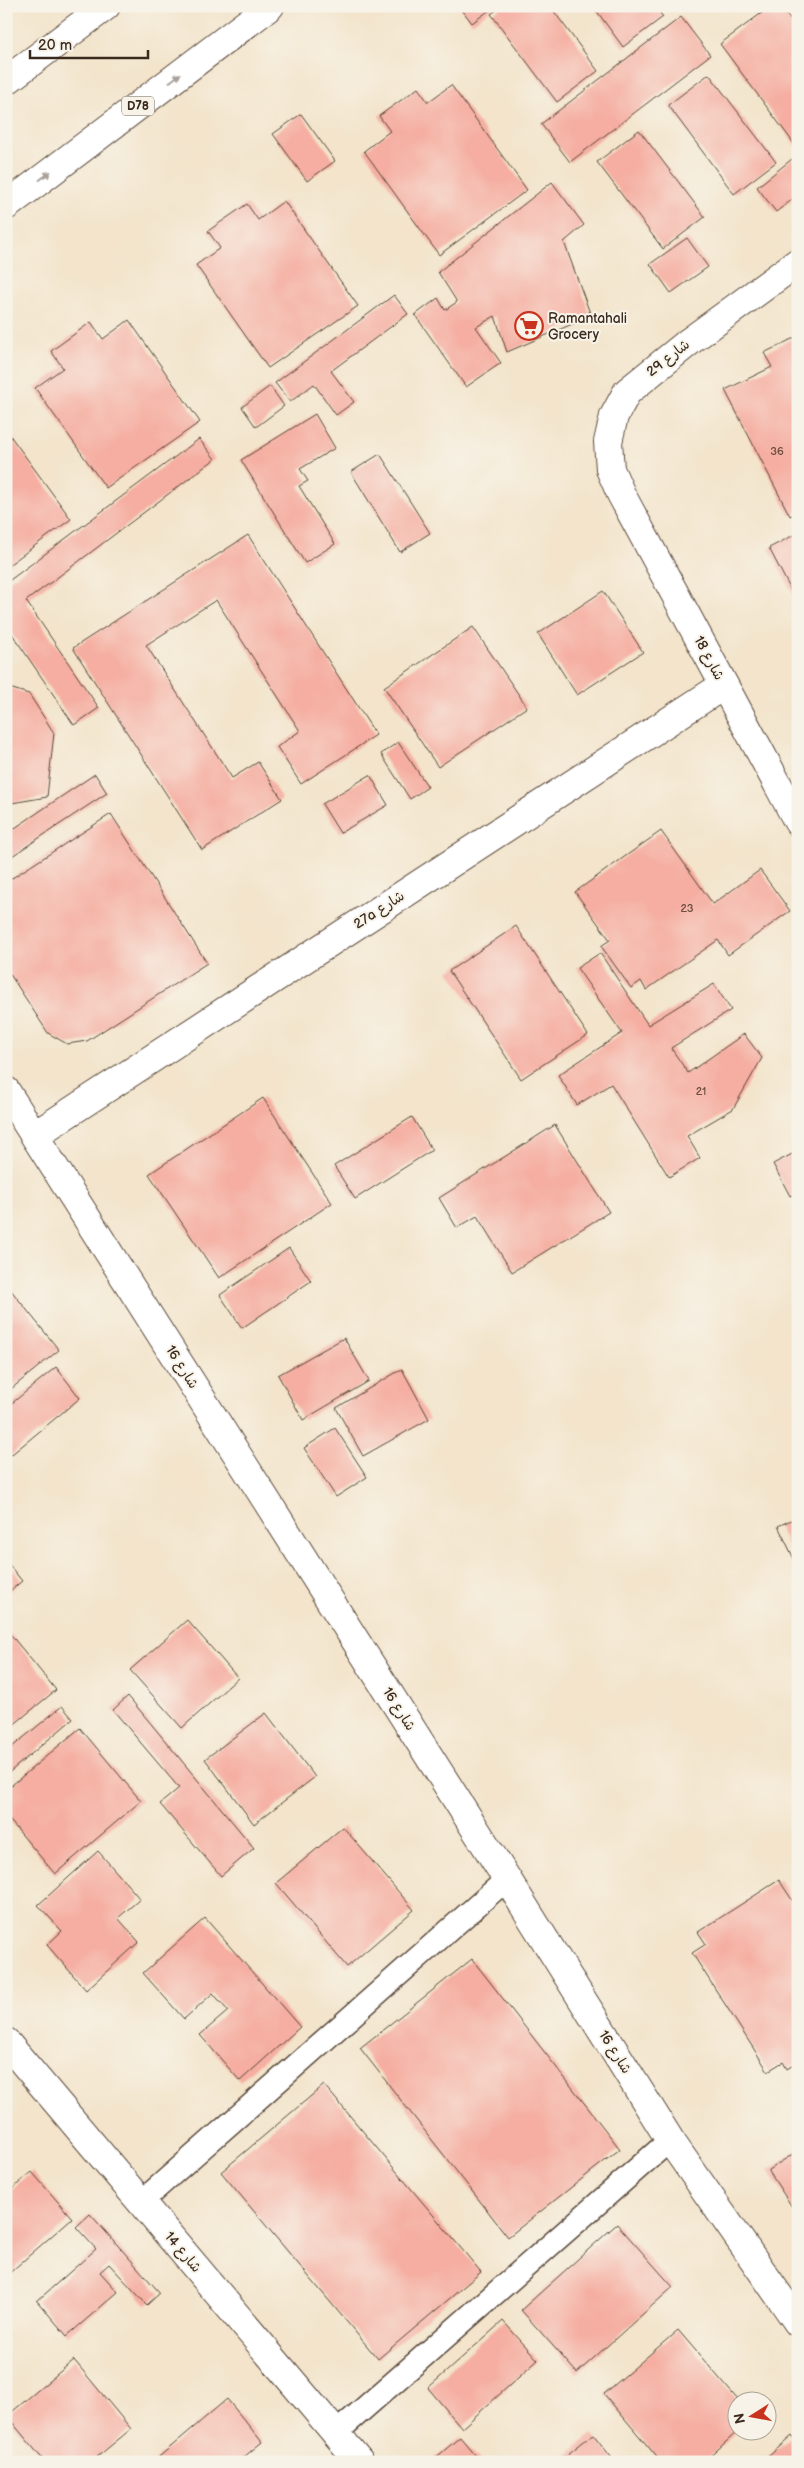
<svg xmlns="http://www.w3.org/2000/svg" width="804" height="2468" font-family="'Balsamiq Sans','Playpen Sans Arabic',sans-serif">
	<rect width="100%" height="100%" fill="#f7f3e8"/>
	<filter id="ink" filterUnits="userSpaceOnUse"><feTurbulence type="fractalNoise" baseFrequency=".02" numOctaves="2"/><feDisplacementMap in="SourceGraphic" scale="10" xChannelSelector="R" yChannelSelector="G"/><feConvolveMatrix kernelMatrix="1 2 1 2 8 2 1 2 1" color-interpolation-filters="sRGB"/></filter>
	<filter id="wash" filterUnits="userSpaceOnUse"><feTurbulence type="fractalNoise" baseFrequency=".0096" numOctaves="4" result="noise"/><feDisplacementMap in="SourceGraphic" scale="20" xChannelSelector="R" yChannelSelector="G"/><feGaussianBlur stdDeviation="1.12" result="paint"/><feColorMatrix in="noise" values="0 0 0 0 0 0 0 0 0 0 0 0 0 0 0 0 0 1.4 0 .05"/><feComposite in="paint" operator="in"/></filter>
	<g filter="url(#wash)">
		<rect width="100%" height="100%" fill="#f3e4cb"/>
		<g id="blocks">
			<path fill="#f5aea1" d="M459 6H495L472 23Z
				M502 6H550L598 71 557 102 491 14Z
				M593 6H655L663 17 623 47Z
				M771 6H780L798 30V149L720 44Z
				M681 17 710 55 570 162 541 124Z
				M709 74 776 162 734 194 668 105Z
				M451 85 527 190 439 255 364 151 390 131 379 116 418 88 428 102Z
				M301 114 335 161 307 181 273 134Z
				M639 130 705 217 663 249 597 162Z
				M792 159 798 167V195L776 212 757 187Z
				M552 182 584 225 564 242 591 316 507 352 495 316 476 327 501 363 466 387 415 315 438 298 445 310 457 302 438 272Z
				M284 201 358 306 268 368 196 265 220 248 208 231 247 204 258 220Z
				M687 238 708 267 671 293 650 264Z
				M394 295 408 314 331 371 354 402 336 415 314 384 290 402 275 383Z
				M129 320 200 422 106 488 35 388 63 368 51 351 91 322 103 339Z
				M798 336V512L790 516 725 390 772 367 764 353Z
				M270 386 284 406 256 427 242 407Z
				M315 414 335 448 300 469 308 481 299 486 335 544 305 563 241 460Z
				M6 430 71 519 6 567Z
				M199 439 215 459 26 601 99 708 74 725 6 625V583Z
				M380 454 430 533 400 552 351 472Z
				M798 533V604L769 548Z
				M248 535 376 735 301 784 277 747 300 731 216 600 146 645 232 778 258 762 282 799 202 850 73 648Z
				M603 591 643 652 577 695 538 634Z
				M473 627 527 707 438 767 384 687Z
				M6 687 29 694 54 733 47 797 6 804Z
				M398 742 428 787 410 799 381 754Z
				M95 774 107 793 6 860V834Z
				M370 775 388 805 340 833 322 804Z
				M111 814 207 963 87 1041 67 1044 48 1033 6 968V882Z
				M661 831 713 904 760 870 790 911 728 955 718 940 646 990 641 981 631 988 601 946 610 940 575 892Z
				M516 926 588 1035 521 1079 449 971Z
				M600 953 648 1025 714 984 731 1010 671 1048 688 1073 744 1034 762 1058 733 1109 687 1136 700 1158 669 1177 611 1084 577 1105 558 1075 622 1033 577 968Z
				M263 1098 332 1203 219 1278 149 1174Z
				M412 1117 432 1150 355 1199 334 1166Z
				M555 1125 609 1212 512 1272 477 1216 457 1228 439 1198Z
				M798 1151V1192L790 1196 773 1164Z
				M289 1248 311 1281 242 1328 220 1295Z
				M6 1284 59 1350 6 1393Z
				M344 1338 369 1381 303 1420 278 1375Z
				M56 1367 80 1398 6 1459V1408Z
				M402 1369 429 1419 363 1456 336 1408Z
				M335 1428 367 1477 336 1497 304 1448Z
				M798 1517V1567L778 1526Z
				M6 1561 22 1581 6 1594Z
				M187 1620 238 1678 182 1728 130 1670Z
				M6 1629 56 1690 6 1731Z
				M128 1696 254 1848 221 1876 160 1804 179 1788 113 1710Z
				M62 1706 73 1719 6 1775V1752Z
				M266 1713 315 1777 254 1824 205 1759Z
				M80 1728 141 1801 55 1874 6 1816V1790Z
				M343 1827 414 1910 347 1967 276 1883Z
				M98 1851 140 1899 118 1918 139 1942 86 1990 47 1945 62 1931 38 1905Z
				M779 1880 798 1909V2062L787 2069 783 2062 768 2071 692 1953 706 1944 698 1932Z
				M205 1918 300 2027 240 2081 200 2035 228 2011 213 1993 184 2019 143 1973Z
				M472 1959 620 2149 508 2237 360 2048Z
				M324 2085 481 2272 378 2359 221 2172Z
				M798 2151V2216L768 2170Z
				M32 2172 72 2218 6 2276V2194Z
				M90 2214 160 2293 147 2305 109 2264 100 2272 118 2292 67 2336 37 2301 96 2249 76 2227Z
				M617 2224 673 2287 577 2373 521 2310Z
				M503 2321 538 2360 462 2428 428 2388Z
				M678 2330 738 2400 736 2430H739L704 2462H661L604 2394Z
				M74 2360 131 2429 91 2462H45L7 2416Z
				M227 2399 262 2442 238 2462H153Z
				M593 2434 615 2462H558Z
				M792 2436 798 2444V2462H762Z
				M460 2437 481 2462H434L433 2460Z"/>
		</g>
	</g>
	<g filter="url(#ink)">
		<use href="#blocks" fill-opacity="0" stroke="#574638" stroke-width="1"/>
		<g fill="none" stroke-linecap="round" stroke-linejoin="round">
			<defs>
				<path id="lane" d="M141 2202 507 1879
					M336 2433 670 2140"/>
				<path id="street" d="M798 262 690 341 627 392 614 416 608 442 610 469 621 494 798 822
					M6 1091 507 1879 670 2140 798 2323
					M35 1135 724 685
					M6 2042 360 2462"/>
				<path id="primary" d="M6 81 106 6
					M6 206 270 6"/>
			</defs>
			<use href="#lane" stroke="#574638" stroke-width="25"/>
			<use href="#street" stroke="#574638" stroke-width="30"/>
			<use href="#primary" stroke="#574638" stroke-width="30"/>
			<use href="#lane" stroke="#fff" stroke-width="22"/>
			<use href="#street" stroke="#fff" stroke-width="28"/>
			<use href="#primary" stroke="#fff" stroke-width="28"/>
		</g>
		<defs><path id="oneway-solid" d="M-6-.8H1V-3.2L6.5 0L1 3.2V.8H-6Z" transform="scale(1.25)"/></defs>
		<g fill="#a79f9a">
			<use href="#oneway-solid" transform="translate(175 78) rotate(-37)"/>
			<use href="#oneway-solid" transform="translate(45 176) rotate(-37)"/>
		</g>
	</g>
	<defs>
		<symbol id="supermarket-ring" viewBox="-11 -11 22 22"><circle r="9.5" fill="#f7f3e8" stroke="#c8321e" stroke-width="1.5"/><path d="M-6-5.5h2.5l.6 2H6L4.5 2H-2.5L-4.4-4H-6ZM-1.5 3.2a1.3 1.3 0 1 0 .1 0ZM3 3.2a1.3 1.3 0 1 0 .1 0Z" fill="#c8321e"/></symbol>
	</defs>
	<g fill-rule="evenodd">
		<use href="#supermarket-ring" x="513" y="310" width="32" height="32"/>
	</g>
	<g text-anchor="middle" dominant-baseline="central" stroke-width="4" stroke-linejoin="round" paint-order="stroke">
		<g font-size="11" fill="#6a4b3f">
			<text x="777" y="451">36</text>
			<text x="687" y="908">23</text>
			<text x="701" y="1091">21</text>
		</g>
		<rect fill="#f7f3e8" stroke="#73665b" stroke-width="1" x="122" y="96.5" width="32" height="19" rx="4"/>
		<g font-size="12" font-weight="bold" fill="#3b2a1e">
			<text x="138" y="106">D78</text>
		</g>
		<g font-size="14" fill="#3b2a1e" stroke="#f7f3e8" text-anchor="start">
			<text x="548" y="318">Ramantahali<tspan x="548" dy="16">Grocery</tspan></text>
		</g>
		<g font-size="14" fill="#3b2a1e" stroke="#f7f3e8">
			<text transform="translate(668 358) rotate(-38)">شارع 29</text>
			<text transform="translate(709 658) rotate(62)">شارع 18</text>
			<text transform="translate(379 910) rotate(-33)">27a شارع</text>
			<text transform="translate(182 1367) rotate(58)">شارع 16</text>
			<text transform="translate(399 1709) rotate(58)">شارع 16</text>
			<text transform="translate(615 2052) rotate(58)">شارع 16</text>
			<text transform="translate(183 2252) rotate(50)">شارع 14</text>
		</g>
	</g>
	<rect width="804" height="2468" fill="none" stroke="#f7f3e8" stroke-width="25"/>
	<g transform="translate(752 2416) rotate(259)"><circle r="24" fill="#f7f3e8" stroke="#aca397"/>
	<path d="M0-4L9 19L0 12L-9 19Z" fill="#c8321e"/>
	<text y="-8" font-size="14" font-weight="bold" text-anchor="middle" fill="#3b2a1e">N</text>
	</g>
	<path d="M30 50v8h118v-8" fill="none" stroke="#3b2a1e" stroke-width="2.5"/>
	<text x="38" y="50" font-size="15" fill="#3b2a1e" stroke="#f7f3e8" stroke-width="4" paint-order="stroke">20 m</text>
</svg>
